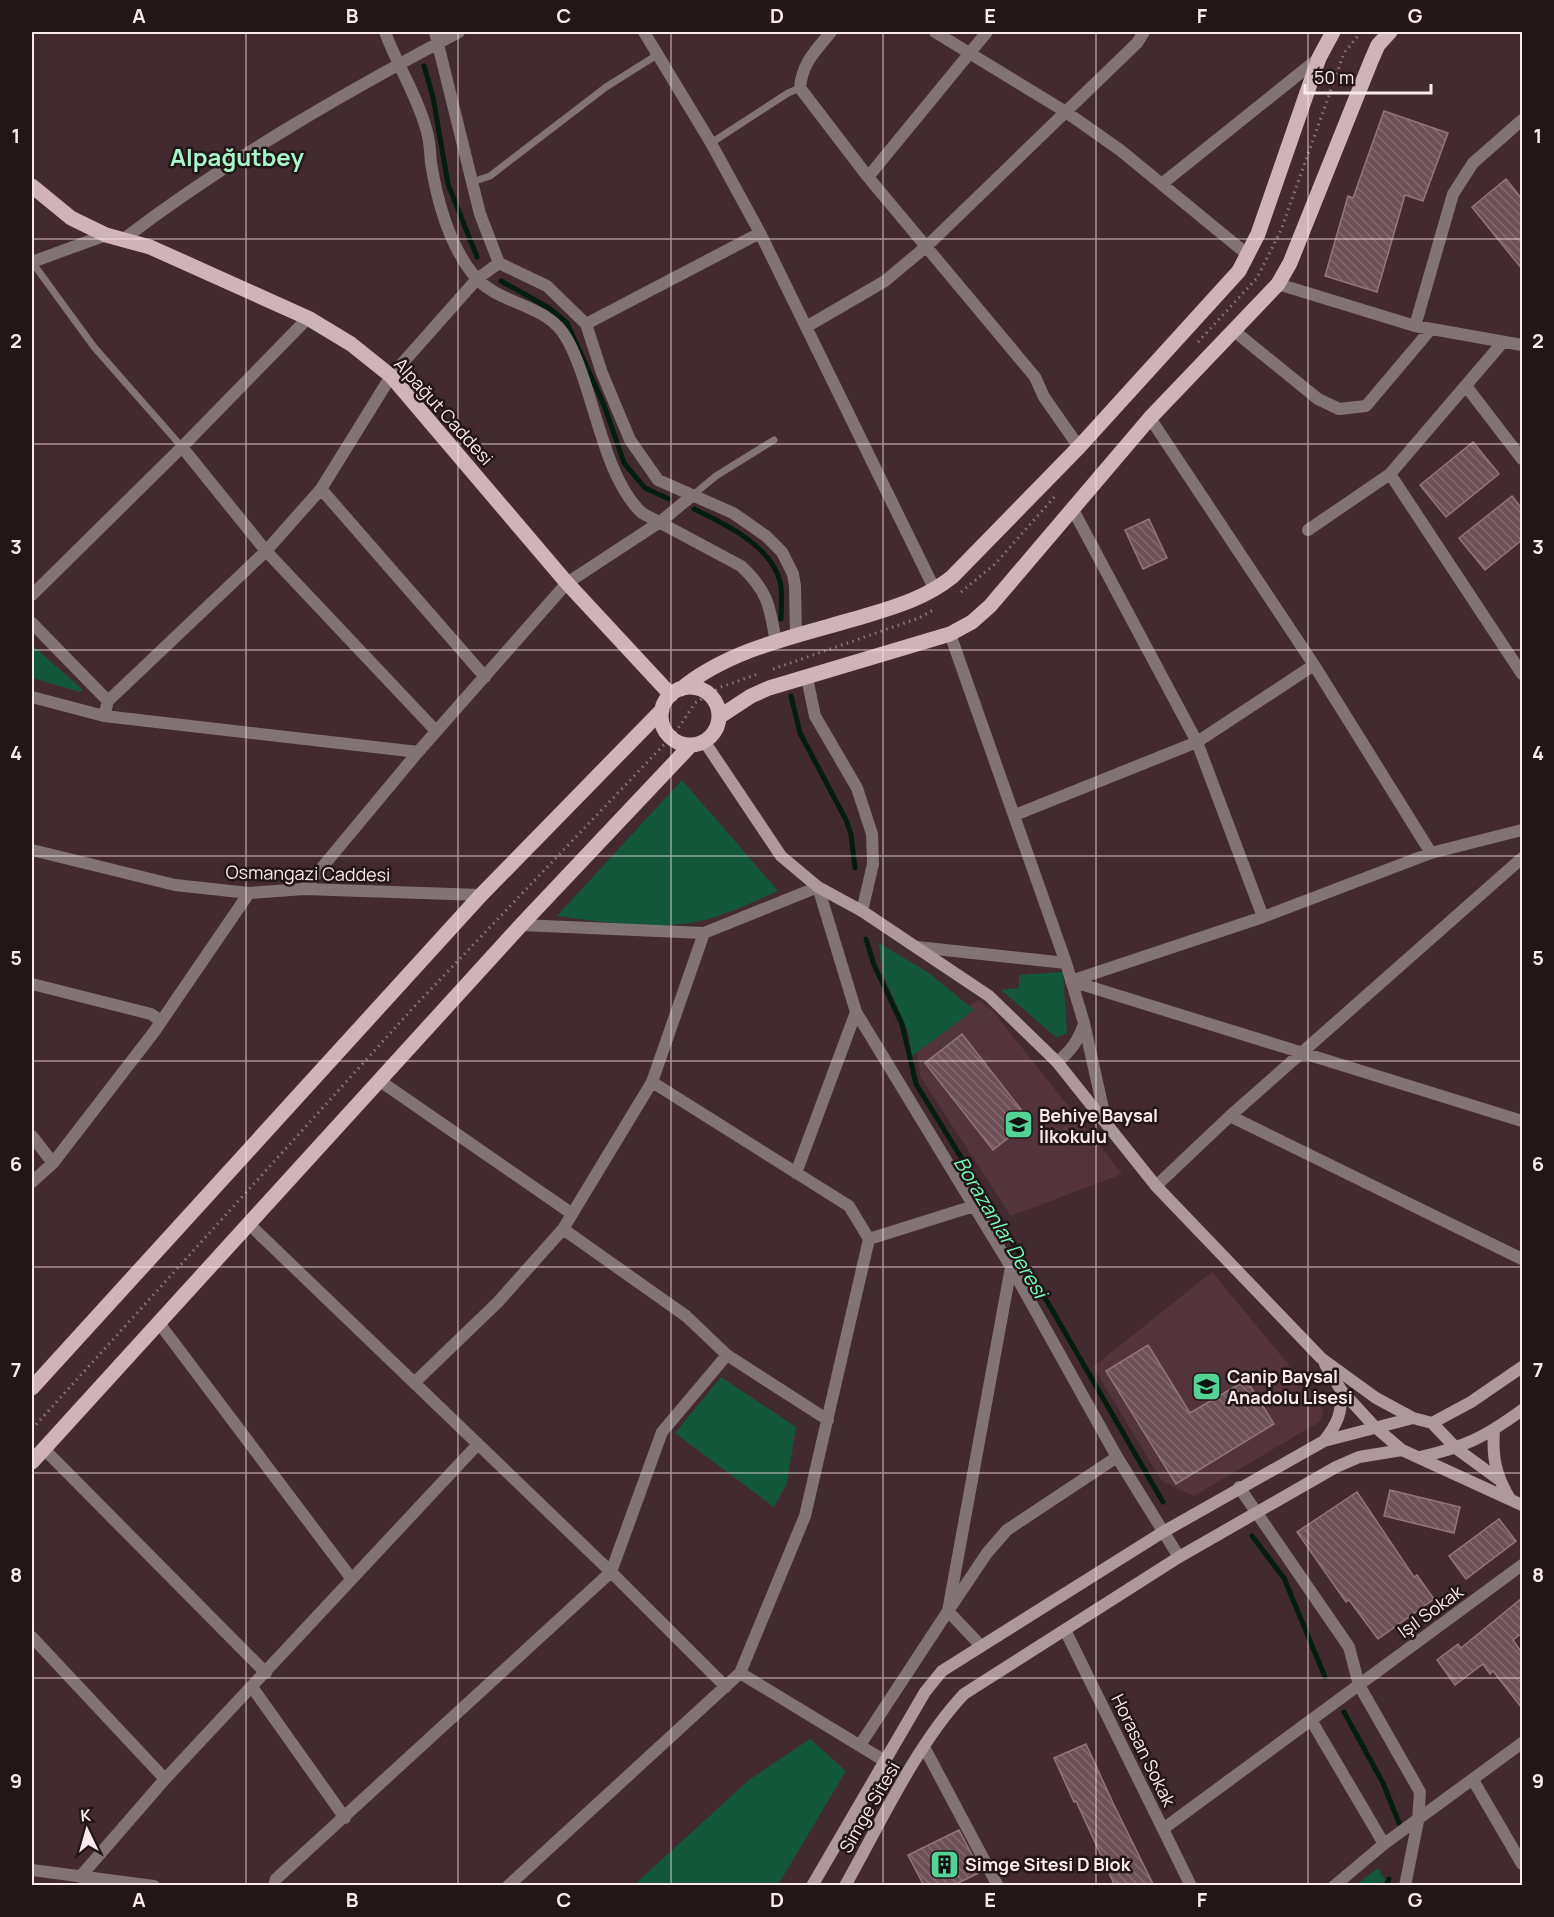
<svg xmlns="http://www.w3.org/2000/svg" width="1554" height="1917" font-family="Manrope,sans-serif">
	<defs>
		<pattern id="building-back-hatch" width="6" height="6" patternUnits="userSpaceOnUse" patternTransform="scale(1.5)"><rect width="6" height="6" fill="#6d5158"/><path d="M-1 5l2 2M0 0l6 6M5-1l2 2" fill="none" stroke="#836a70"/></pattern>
	</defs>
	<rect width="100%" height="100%" fill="#432a31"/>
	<path fill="#53343c" d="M978 1000 992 1010 1122 1174 1011 1216 920 1076 916 1046Z
		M1212 1272 1322 1405 1323 1413 1319 1422 1194 1496 1162 1481 1093 1367Z"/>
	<path fill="#125739" d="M32 645 83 690 80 692 32 678Z
		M682 780 778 891C755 901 730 913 705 920 661 931 601 922 557 916Z
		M879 943 929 973 974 1010 912 1056 908 1031 882 972Z
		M1063 972 1067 1034 1056 1037 1001 990 1019 988V975Z
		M721 1377 796 1427 787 1483 774 1507 675 1433Z
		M810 1739 846 1771 778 1885H634L749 1780Z
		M1378 1868 1385 1880 1382 1885H1356Z"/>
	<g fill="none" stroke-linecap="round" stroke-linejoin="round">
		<path stroke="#001d0d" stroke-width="5" d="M424 66 433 97 448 184 477 257
			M501 281 549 308 567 323 604 405 624 463 645 488 669 499
			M694 509C725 524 770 545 780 581 783 593 781 607 781 619
			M791 696 800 733 846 820 851 834 855 868
			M866 939 874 965 902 1024 916 1084 1007 1232 1163 1502
			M1252 1536 1284 1578 1325 1677
			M1344 1712 1383 1783 1399 1823
			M1386 1886 1389 1879"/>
	</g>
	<path fill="url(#building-back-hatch)" stroke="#93757d" stroke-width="1.5" d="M1384 111 1448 133 1423 201 1405 195 1377 292 1325 276 1348 196 1353 198Z
		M1506 179 1522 199V269L1472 207Z
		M1473 442 1499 474 1446 517 1420 485Z
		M1512 496 1522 509V540L1485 570 1459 538Z
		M1149 519 1167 558 1143 569 1125 530Z
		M962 1034 1030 1121 993 1150 925 1063Z
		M1148 1345 1190 1413 1241 1383 1251 1387 1274 1424 1176 1484 1106 1371Z
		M1390 1490 1460 1507 1454 1533 1384 1516Z
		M1357 1492 1414 1577 1417 1575 1434 1599 1378 1639 1349 1600 1346 1602 1297 1532Z
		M1499 1519 1516 1541 1466 1579 1449 1556Z
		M1522 1598V1633L1513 1640 1522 1653V1708L1493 1671 1490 1674 1483 1664 1455 1685 1437 1660 1458 1644 1461 1648Z
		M1086 1744 1113 1803 1154 1886H1115L1076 1801 1074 1802 1054 1758Z
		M959 1830 981 1872 952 1886H924L908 1855Z"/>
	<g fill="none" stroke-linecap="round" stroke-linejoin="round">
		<path stroke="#8c767c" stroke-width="3" stroke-dasharray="1.5 4.5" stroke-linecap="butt" d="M1198 342 1257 278 1281 230 1344 53 1361 32
			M961 592 995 564 1057 494
			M773 669 919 618 933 610
			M32 1429 413 1008 675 733 695 703 721 687 758 674"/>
		<path stroke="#817376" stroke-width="7" d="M711 143 788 93 800 88
			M472 182 490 176 606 87 657 55
			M32 262 94 347 182 447
			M693 495 716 476 774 440"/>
		<path stroke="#817376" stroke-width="12" d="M385 32C397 65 418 97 427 132 430 142 430 153 431 163 437 200 449 243 472 273 498 307 546 301 567 339 594 387 602 476 642 513L741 566C769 592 770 608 776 643
			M435 32 480 214 499 263 547 286 586 324 602 373 630 440 658 480 733 513 766 536 782 552 793 574 795 586 796 637
			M644 32 711 143 760 233 935 590
			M831 32C816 50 802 63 800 88L868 177
			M935 32 1066 112 1120 150 1248 255
			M987 32 868 177 1035 377 1044 397 1079 447
			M1163 183 1319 58
			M125 238C229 159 344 93 459 32
			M32 262 106 235
			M1278 284 1415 326 1522 345
			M586 324 760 233
			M1415 326 1453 194 1473 163 1522 120
			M806 327 885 281 928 245 1137 43 1144 32
			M1233 330 1318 399 1339 409 1366 406 1431 329
			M1466 386 1522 459
			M1150 418 1314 665 1431 853
			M182 447 266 551 436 731
			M1390 474 1522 674
			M321 489 485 677
			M1072 508 1197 742 1263 917
			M1308 530 1390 474 1503 342
			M32 595 182 447 308 318
			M32 623 108 701
			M950 634 1066 963 1084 1023 1106 1122
			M807 678 815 716 857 788 872 834 873 864 862 911
			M32 697 104 716 418 752
			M104 716 108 701 266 551 321 489 391 376 477 279 499 263
			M1015 815 1197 742 1314 665
			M32 850 175 885 249 893 304 889 481 895
			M1522 858 1230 1116 1522 1259
			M304 889 418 752 567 583 660 522 693 495
			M521 925 704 933 818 887 856 1012 1011 1267 1117 1457 1179 1557
			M917 947 1066 963
			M1071 981 1263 917 1431 853 1522 830
			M1071 981 1522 1121
			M32 984 151 1014 161 1021
			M1057 1062C1071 1051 1078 1041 1084 1024
			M380 1081 571 1213
			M32 1136 53 1163
			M796 1173 856 1012
			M32 1182 53 1163 154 1032 249 893
			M1156 1186 1230 1116
			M249 1224 611 1572 726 1687
			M563 1229 686 1316 727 1355 828 1420
			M869 1239 974 1206
			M159 1323 351 1578
			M414 1383 498 1302 563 1229 652 1082 704 933
			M44 1449 266 1673
			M1239 1487 1349 1647 1359 1685 1420 1792 1418 1821 1405 1886
			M1065 1630 1191 1886
			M32 1637 165 1779
			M981 1646 948 1611 987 1553 1007 1530 1117 1457
			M740 1673 885 1761
			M252 1687 345 1818
			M1311 1720 1384 1844
			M860 1745 948 1611 1011 1267
			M924 1747 998 1886
			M1473 1780 1522 1864
			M1163 1829 1522 1565
			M32 1870 154 1886
			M80 1877 165 1779 478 1444
			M274 1886 276 1879 611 1572 662 1432 727 1355
			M508 1886 740 1673 805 1516 869 1239 849 1206 652 1082
			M1334 1886 1384 1844 1522 1743"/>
		<path stroke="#ad989d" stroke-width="12" d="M704 741 781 856 818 887 862 911 989 996 1057 1062 1156 1186 1321 1358 1376 1398 1413 1418 1432 1423 1457 1449 1498 1479
			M1325 1364 1341 1390 1374 1426 1402 1450 1522 1505
			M1432 1423 1471 1402 1522 1367
			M1494 1430C1492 1458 1496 1476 1510 1499
			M1324 1441C1338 1423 1342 1413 1341 1390
			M1420 1457C1465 1447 1485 1437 1522 1410
			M812 1886 925 1692 942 1671 1163 1532 1324 1441 1413 1418
			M845 1886C880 1824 916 1745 964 1694L1179 1557 1336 1467 1359 1457 1402 1450"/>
		<path stroke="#cfb3ba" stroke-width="15" d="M32 186 71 218 106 235 150 247 308 318 351 344 391 376 567 583 671 695
			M661 716a29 29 0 1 1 58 0a29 29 0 1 1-58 0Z
			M681 689C732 647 806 634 868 615 898 606 927 597 952 577L1079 447 1239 271 1258 234 1319 58 1333 32
			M719 717 751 696 769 688 950 634 972 622 990 606 1150 418 1278 284 1290 263 1371 61 1378 45 1390 32
			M32 1388 481 895 662 710
			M32 1462 521 925 691 745"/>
	</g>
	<path fill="none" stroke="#fae9ed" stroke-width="1.5" stroke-opacity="0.55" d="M246 32V1886M458 32V1886M671 32V1886M883 32V1886M1096 32V1886M1308 32V1886M32 239H1522M32 444H1522M32 650H1522M32 856H1522M32 1061H1522M32 1267H1522M32 1473H1522M32 1678H1522"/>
	<defs>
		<symbol id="school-square" viewBox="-11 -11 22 22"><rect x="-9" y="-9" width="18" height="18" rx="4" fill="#53d396" stroke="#221619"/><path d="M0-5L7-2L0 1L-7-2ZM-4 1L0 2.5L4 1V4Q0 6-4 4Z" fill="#111"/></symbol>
		<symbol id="building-square" viewBox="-11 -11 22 22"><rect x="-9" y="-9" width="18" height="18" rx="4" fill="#53d396" stroke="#221619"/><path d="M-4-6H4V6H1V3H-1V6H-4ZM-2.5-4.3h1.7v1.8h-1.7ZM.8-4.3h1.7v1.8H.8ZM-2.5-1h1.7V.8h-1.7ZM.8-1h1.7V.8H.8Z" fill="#111"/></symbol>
	</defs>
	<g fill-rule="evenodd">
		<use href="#school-square" x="1002" y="1108" width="33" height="33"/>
		<use href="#school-square" x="1190" y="1370" width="33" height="33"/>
		<use href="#building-square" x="928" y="1848" width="33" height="33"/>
	</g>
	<g text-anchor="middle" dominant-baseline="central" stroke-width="5" stroke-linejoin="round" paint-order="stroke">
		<g font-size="18" fill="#fae9ed" stroke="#221619">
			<text transform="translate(444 411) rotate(48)">Alpağut Caddesi</text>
			<text transform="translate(308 873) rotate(1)">Osmangazi Caddesi</text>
			<text transform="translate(1430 1611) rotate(-36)">Işıl Sokak</text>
			<text transform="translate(1144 1750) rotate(64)">Horasan Sokak</text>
			<text transform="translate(869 1807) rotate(-60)">Simge Sitesi</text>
		</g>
		<g font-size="18" font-weight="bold" fill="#fae9ed" stroke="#221619" text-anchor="start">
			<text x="1039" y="1115">Behiye Baysal<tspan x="1039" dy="21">İlkokulu</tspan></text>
			<text x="1227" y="1376">Canip Baysal<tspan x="1227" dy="21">Anadolu Lisesi</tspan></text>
			<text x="965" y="1864">Simge Sitesi D Blok</text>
		</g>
		<g font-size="20" font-style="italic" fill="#75ffbb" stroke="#221619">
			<text transform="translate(1001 1227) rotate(59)">Borazanlar Deresi</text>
		</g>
		<g font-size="24" font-weight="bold" fill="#a7f7ca" stroke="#221619">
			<text x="237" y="156">Alpağutbey</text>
		</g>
	</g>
	<rect width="1554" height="1917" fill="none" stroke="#221619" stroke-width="66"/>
	<g transform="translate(87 1830) rotate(355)" stroke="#221619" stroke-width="4.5" paint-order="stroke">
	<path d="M0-4.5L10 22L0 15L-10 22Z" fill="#fae9ed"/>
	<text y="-9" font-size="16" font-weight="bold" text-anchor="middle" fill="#fae9ed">K</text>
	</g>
	<path d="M1305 84v9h126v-9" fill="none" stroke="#fae9ed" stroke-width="3"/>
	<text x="1314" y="84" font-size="18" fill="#fae9ed" stroke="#221619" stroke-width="4.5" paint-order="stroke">50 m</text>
	<rect x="33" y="33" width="1488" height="1851" fill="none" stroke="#fae9ed" stroke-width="2"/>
	<g font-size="20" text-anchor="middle" font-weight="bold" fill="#fae9ed">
		<text x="139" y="23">A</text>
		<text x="352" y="23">B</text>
		<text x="564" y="23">C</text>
		<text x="777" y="23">D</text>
		<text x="990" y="23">E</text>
		<text x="1202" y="23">F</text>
		<text x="1415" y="23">G</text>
		<text x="16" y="143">1</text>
		<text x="1538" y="143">1</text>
		<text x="16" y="348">2</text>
		<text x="1538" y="348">2</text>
		<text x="16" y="554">3</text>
		<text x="1538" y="554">3</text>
		<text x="16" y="760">4</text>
		<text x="1538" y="760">4</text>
		<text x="16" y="965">5</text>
		<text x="1538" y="965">5</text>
		<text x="16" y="1171">6</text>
		<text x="1538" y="1171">6</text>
		<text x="16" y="1377">7</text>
		<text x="1538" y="1377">7</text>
		<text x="16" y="1582">8</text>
		<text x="1538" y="1582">8</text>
		<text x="16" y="1788">9</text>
		<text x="1538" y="1788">9</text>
		<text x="139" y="1907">A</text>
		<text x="352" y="1907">B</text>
		<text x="564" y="1907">C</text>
		<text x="777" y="1907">D</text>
		<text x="990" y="1907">E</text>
		<text x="1202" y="1907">F</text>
		<text x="1415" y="1907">G</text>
	</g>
</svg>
